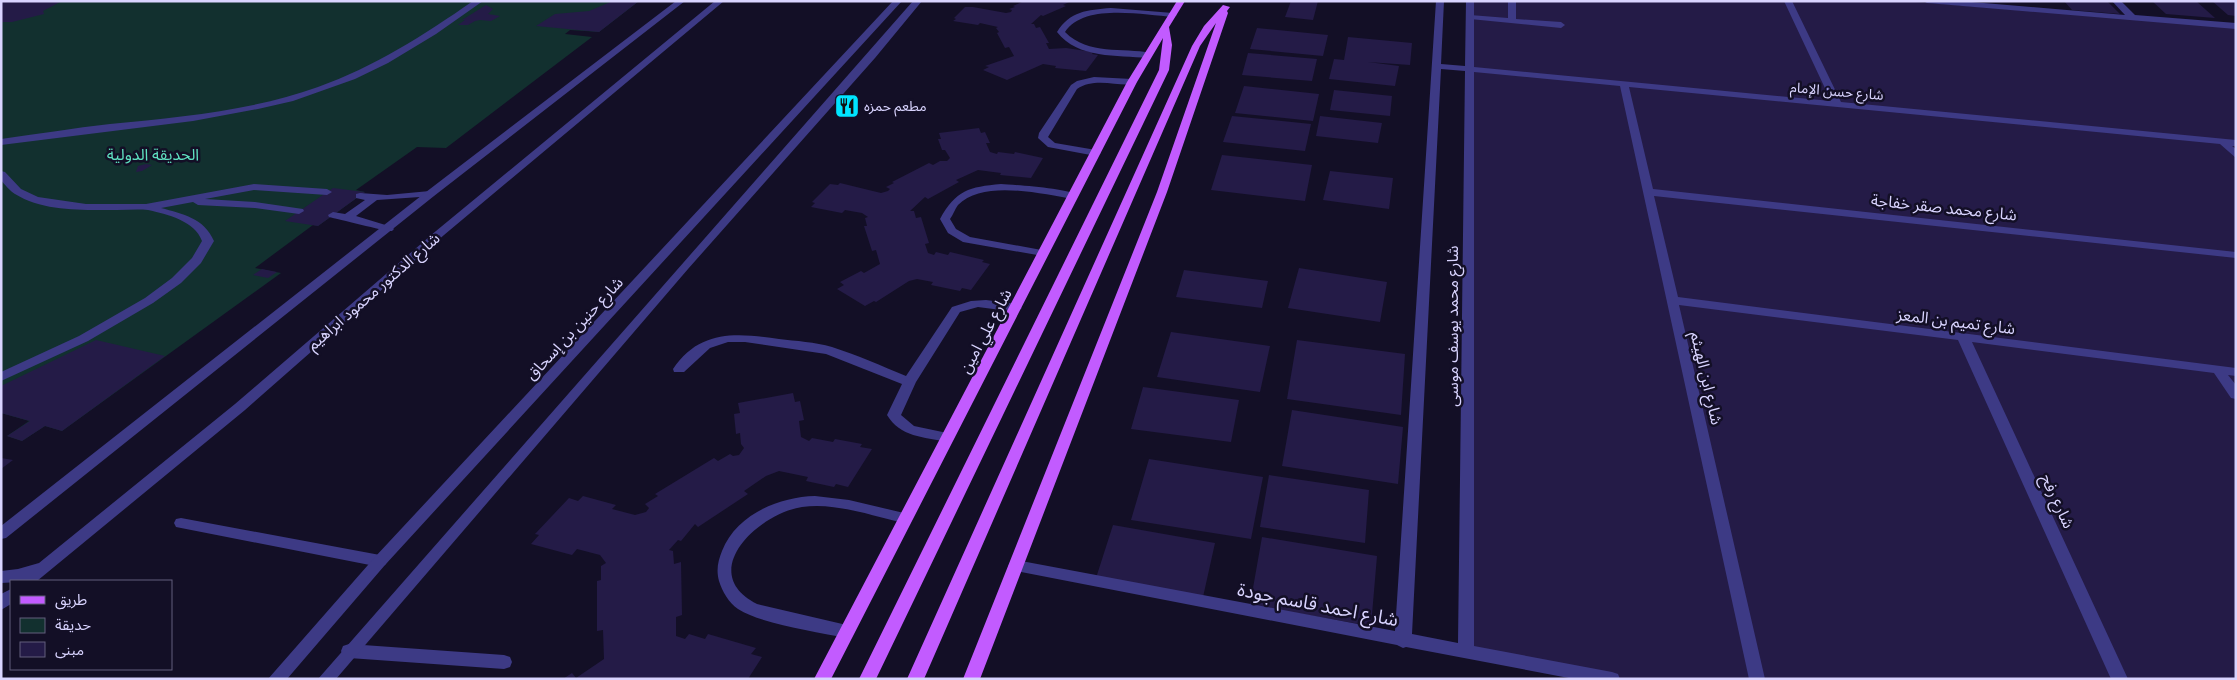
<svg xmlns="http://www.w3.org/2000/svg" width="2237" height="680" font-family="Ubuntu,'Noto Sans Arabic',sans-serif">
	<rect width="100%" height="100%" fill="#130f26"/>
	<path fill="#12302f" d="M1 1H639L599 32 570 30 565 34 592 37 446 148 417 147 356 190 365 192 318 226 313 225 255 268 281 273 62 431 45 426 22 441 7 436 29 421 1 413Z"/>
	<path fill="#241b47" d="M1 1H62L43 11 44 14 12 22H1Z
		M613 1H639L599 32 536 26 555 14 589 11Z
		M1024 1H1071L1063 5 1066 6 1043 16 1041 15 1031 24H1034L1036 28 1040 27 1049 43H1046L1049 49 1066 48 1093 52 1092 54 1098 55 1086 71 1055 68 1056 66 1043 64 1007 80 983 70 989 67 985 66 1014 56 1009 47 1005 48 997 33 999 32 996 28 998 27 980 23 978 25 953 21 956 19 954 18 965 7H973L1006 13 1011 12 1012 10 1009 9 1015 7 1013 6Z
		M1291 1H1318L1313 20 1285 17Z
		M1470 1H1904L2236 27V679H1613L1466 652Z
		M2064 1H2107L2120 14 2072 10Z
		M2152 1H2196L2215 18 2166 14Z
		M2212 1H2236V16L2228 15Z
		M486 5 493 9 488 14 500 16 491 21 480 20 475 21 468 25H458L465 20H462Z
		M1257 28 1328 35 1323 56 1250 49Z
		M1348 37 1412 43 1410 65 1368 62 1399 66 1395 86 1329 79 1334 59 1344 60Z
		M1248 53 1317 59 1312 81 1242 75Z
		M1244 86 1319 94 1313 121 1235 113Z
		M1334 90 1392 96 1390 116 1330 110Z
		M1232 116 1311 124 1305 151 1223 142Z
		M1320 116 1382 123 1378 143 1316 136Z
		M979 128 981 133 985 132 990 143H986L990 152 997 154 998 152 1014 154 1015 152 1043 158 1031 178 1000 175 1001 173 978 170 956 180 959 182 928 199 925 197 910 211H914L916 218 921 217 929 243 925 244 928 253 934 255 936 252 948 255 950 252 984 260 982 262 990 264 971 290 962 288 960 291 931 285 933 282 917 279 909 281 876 302 874 301 865 306 837 289 844 285 840 282 861 271 864 273 880 264 876 250 872 251 864 226H867L865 218 868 217 862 213 845 210 842 213 811 207 815 203 812 202 830 184 838 185 840 183 881 193 888 191 890 189 886 187 894 183 892 182 929 163 933 165 940 161H947L950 158 945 150H942L938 139H941L939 133Z
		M1222 155 1312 165 1305 201 1211 190Z
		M146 164 152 165 142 171 136 172 138 166Z
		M1330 171 1393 178 1389 209 1323 200Z
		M333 188 365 192 318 226 285 221Z
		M1299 268 1387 282 1380 322 1288 308Z
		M262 269 277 272 268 278 253 275Z
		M1184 270 1268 281 1262 308 1176 297Z
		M1171 332 1270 346 1260 392 1157 377Z
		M96 340 165 356 62 431 45 426 22 441 7 436 30 421 1 413V386Z
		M1297 340 1405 354 1401 415 1287 399Z
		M1143 387 1239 400 1231 442 1131 429Z
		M793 393 795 402 800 401 804 420 799 421 801 437 809 441 812 438 833 442 835 439 862 444 860 447 872 449 848 487 836 484 834 487 806 481 808 477 779 471 766 476 744 491 748 494 698 527 695 524 681 541 678 540 669 550 673 551 674 564 681 562 682 615 676 617V636L685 639 689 634 705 639 708 634 756 648 751 654 762 657 748 679H563L572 673 576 678 604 659 603 630 597 631V581L601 580V566L606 563 600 555 577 549 572 555 531 544 539 535 535 534 569 498 578 501 583 496 616 505 612 509 635 515 646 512 649 508 645 504 658 496 655 494 714 458 718 461 730 454 733 456 739 455 744 448 741 444 740 433 736 434 734 414 740 413 738 403Z
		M1292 410 1403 427 1398 484 1282 466Z
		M1 458 13 460 1 469Z
		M1149 459 1263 477 1251 539 1131 520Z
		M1269 475 1369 490 1365 543 1260 527Z
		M1113 525 1215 543 1203 597 1096 578Z
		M1262 537 1377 556 1371 626 1250 605Z"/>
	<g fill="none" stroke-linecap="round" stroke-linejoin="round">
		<path fill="#3d3a85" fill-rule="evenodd" d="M473 1H483L436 34 388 63 355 79 293 101 258 109 193 121 1 145V139C38 134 74 128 110 124 180 117 251 111 318 87 374 67 424 35 473 1Z
			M1508 1H1516V19L1561 22 1565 25 1561 28 1470 19 1466 17 1470 15 1508 18Z
			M1111 8 1173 13 1177 15 1173 17C1143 15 1084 3 1065 32 1089 56 1122 47 1151 53L1152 55 1148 58C1117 55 1078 59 1057 32 1070 11 1087 10 1111 8Z
			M1094 77 1132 79 1137 82C1126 90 1097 75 1077 89L1048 137 1055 143 1096 150 1101 153 1096 156 1048 147 1038 138 1039 133 1071 85 1077 81Z
			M1 171 5 172 21 189 38 197 86 204H146L254 184 327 189 332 192 327 195 254 190 205 199 255 202 303 209 304 211 299 214 255 208 198 205 193 202 161 208C183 214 204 218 214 241L201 263 181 283 153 303 88 341 1 381V372L79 336 145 298 172 278 192 258 202 241C195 221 167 214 148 210 138 209 127 210 117 210 84 210 44 212 15 194 10 191 5 185 1 180Z
			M1001 184C1015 185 1070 188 1078 196L1073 199C1042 194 983 179 958 205 955 209 953 215 950 219L956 229 970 237 1047 251 1049 253 1047 255 1043 256 963 242 948 233 940 219C956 190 969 187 1001 184Z
			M430 191 434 192V196L377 200 356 216 392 227 394 229 392 231C388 232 338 219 329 217L328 215 333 212 345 214 365 200 356 198V194L360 193 387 195Z
			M986 300 1016 304 1022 308 1016 312 978 307 960 312 916 382 901 415 914 426 952 434 954 437 952 440 947 442C924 437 900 437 887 415L902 384 826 354 745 342H728L710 348 684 372H674L673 369C700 329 737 333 779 339 796 341 815 342 832 347 857 355 882 366 906 376L952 307 971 301Z
			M815 496 849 500 904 513 909 514 911 518 909 522 904 523C872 516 835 502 802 507 757 514 696 573 757 604L851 626 853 631 851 636 845 638C815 631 764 625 738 609 729 603 722 591 719 581 716 570 718 561 722 551 736 515 778 497 815 496Z
			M181 518 380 555 385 557 388 561 385 565 380 567 176 527 174 523 176 519Z
			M349 644 504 655 510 657 512 662 510 667 504 669 349 658 343 656 341 651 343 646Z"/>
		<path fill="#3d3a85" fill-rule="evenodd" d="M676 1H685L434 196 6 538 1 539V526L426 192Z
			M715 1H724L444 235 245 410 37 581 1 583V571L18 569 39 563 235 404 436 231Z
			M893 1H902L385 565 287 679H268L375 557Z
			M913 1H922L875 58 688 269 336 679H318Z
			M1436 1H1444L1441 64 1465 66 1466 1H1474V67L1831 101 1784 1H1792L1841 102 2236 140V146H2232L2236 149V158L2220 144 1629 87 1653 189 2236 252V258L1654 196 1678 297 2236 368V376L2228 375 2236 385V399L2231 398 2214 373 1972 342 2128 679H2111L1958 340 1679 305 1765 679H1749L1620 86 1474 72V646L1612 672 1618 674 1620 679H1574L1406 647 1403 648 1397 645 1011 570 1008 566 1011 562 1016 560 1395 631ZM1441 69 1465 71 1458 643 1412 634Z
			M1923 1H1960L2125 15 2112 1H2121L2135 15 2236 23V29L1927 3Z
			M11 589V604L1 610V594Z"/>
		<path fill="#c25bff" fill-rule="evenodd" d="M1177 1H1185L1169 27 1172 45 1169 70 876 679H859L1159 70 1163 38 1137 82 831 679H814L1127 82Z
			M1223 5 1230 7 1227 11 1228 13 1167 192 980 679H963L1157 192 1216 23 1200 46 924 679H907L1192 46 1204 26Z"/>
	</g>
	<defs>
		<symbol id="restaurant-square" viewBox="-11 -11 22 22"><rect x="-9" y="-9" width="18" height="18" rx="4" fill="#00e5ff" stroke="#130f26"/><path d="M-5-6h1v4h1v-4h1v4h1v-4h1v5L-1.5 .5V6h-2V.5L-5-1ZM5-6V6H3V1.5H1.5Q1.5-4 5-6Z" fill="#111"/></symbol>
	</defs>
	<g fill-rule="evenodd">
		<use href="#restaurant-square" x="833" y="92" width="28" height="28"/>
	</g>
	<g text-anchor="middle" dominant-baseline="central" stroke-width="5" stroke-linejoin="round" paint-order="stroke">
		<g font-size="14" fill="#d9d4ff" stroke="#130f26">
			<text transform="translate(1837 91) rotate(5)">شارع حسن الإمام</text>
		</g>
		<g font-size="14" fill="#d9d4ff" stroke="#130f26" text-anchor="start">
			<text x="864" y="106">مطعم حمزه</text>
		</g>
		<g font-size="16" fill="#5fe0c0" stroke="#130f26">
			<text x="153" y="154">الحديقة الدولية</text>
		</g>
		<g font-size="16" fill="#d9d4ff" stroke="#130f26">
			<text transform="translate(1944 207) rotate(6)">شارع محمد صقر خفاجة</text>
			<text transform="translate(373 291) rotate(-41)">شارع الدكتور محمود ابراهيم</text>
			<text transform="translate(1956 321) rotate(7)">شارع تميم بن المعز</text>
			<text transform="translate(1452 326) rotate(-90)">شارع محمد يوسف موسى</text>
			<text transform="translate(574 328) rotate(-47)">شارع حنين بن إسحاق</text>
			<text transform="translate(985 331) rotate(-62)">شارع علي امين</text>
			<text transform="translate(1707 378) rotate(77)">شارع ابن الهيثم</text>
			<text transform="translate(2058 501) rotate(65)">شارع رفح</text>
		</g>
		<g font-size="19" fill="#d9d4ff" stroke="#130f26">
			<text transform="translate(1318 604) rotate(11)">شارع احمد قاسم جودة</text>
		</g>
	</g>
	<rect width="2237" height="680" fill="none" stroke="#d9d4ff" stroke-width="5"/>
	<rect x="10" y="580" width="162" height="90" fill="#130f26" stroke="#625e7d"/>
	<rect x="20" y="596" width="25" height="8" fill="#c25bff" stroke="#625e7d"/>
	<text x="55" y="605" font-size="15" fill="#d9d4ff">طريق</text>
	<rect x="20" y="618" width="25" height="15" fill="#12302f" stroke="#625e7d"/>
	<text x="55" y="630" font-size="15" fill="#d9d4ff">حديقة</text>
	<rect x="20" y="642" width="25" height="15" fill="#241b47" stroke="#625e7d"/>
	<text x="55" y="655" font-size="15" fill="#d9d4ff">مبنى</text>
</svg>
